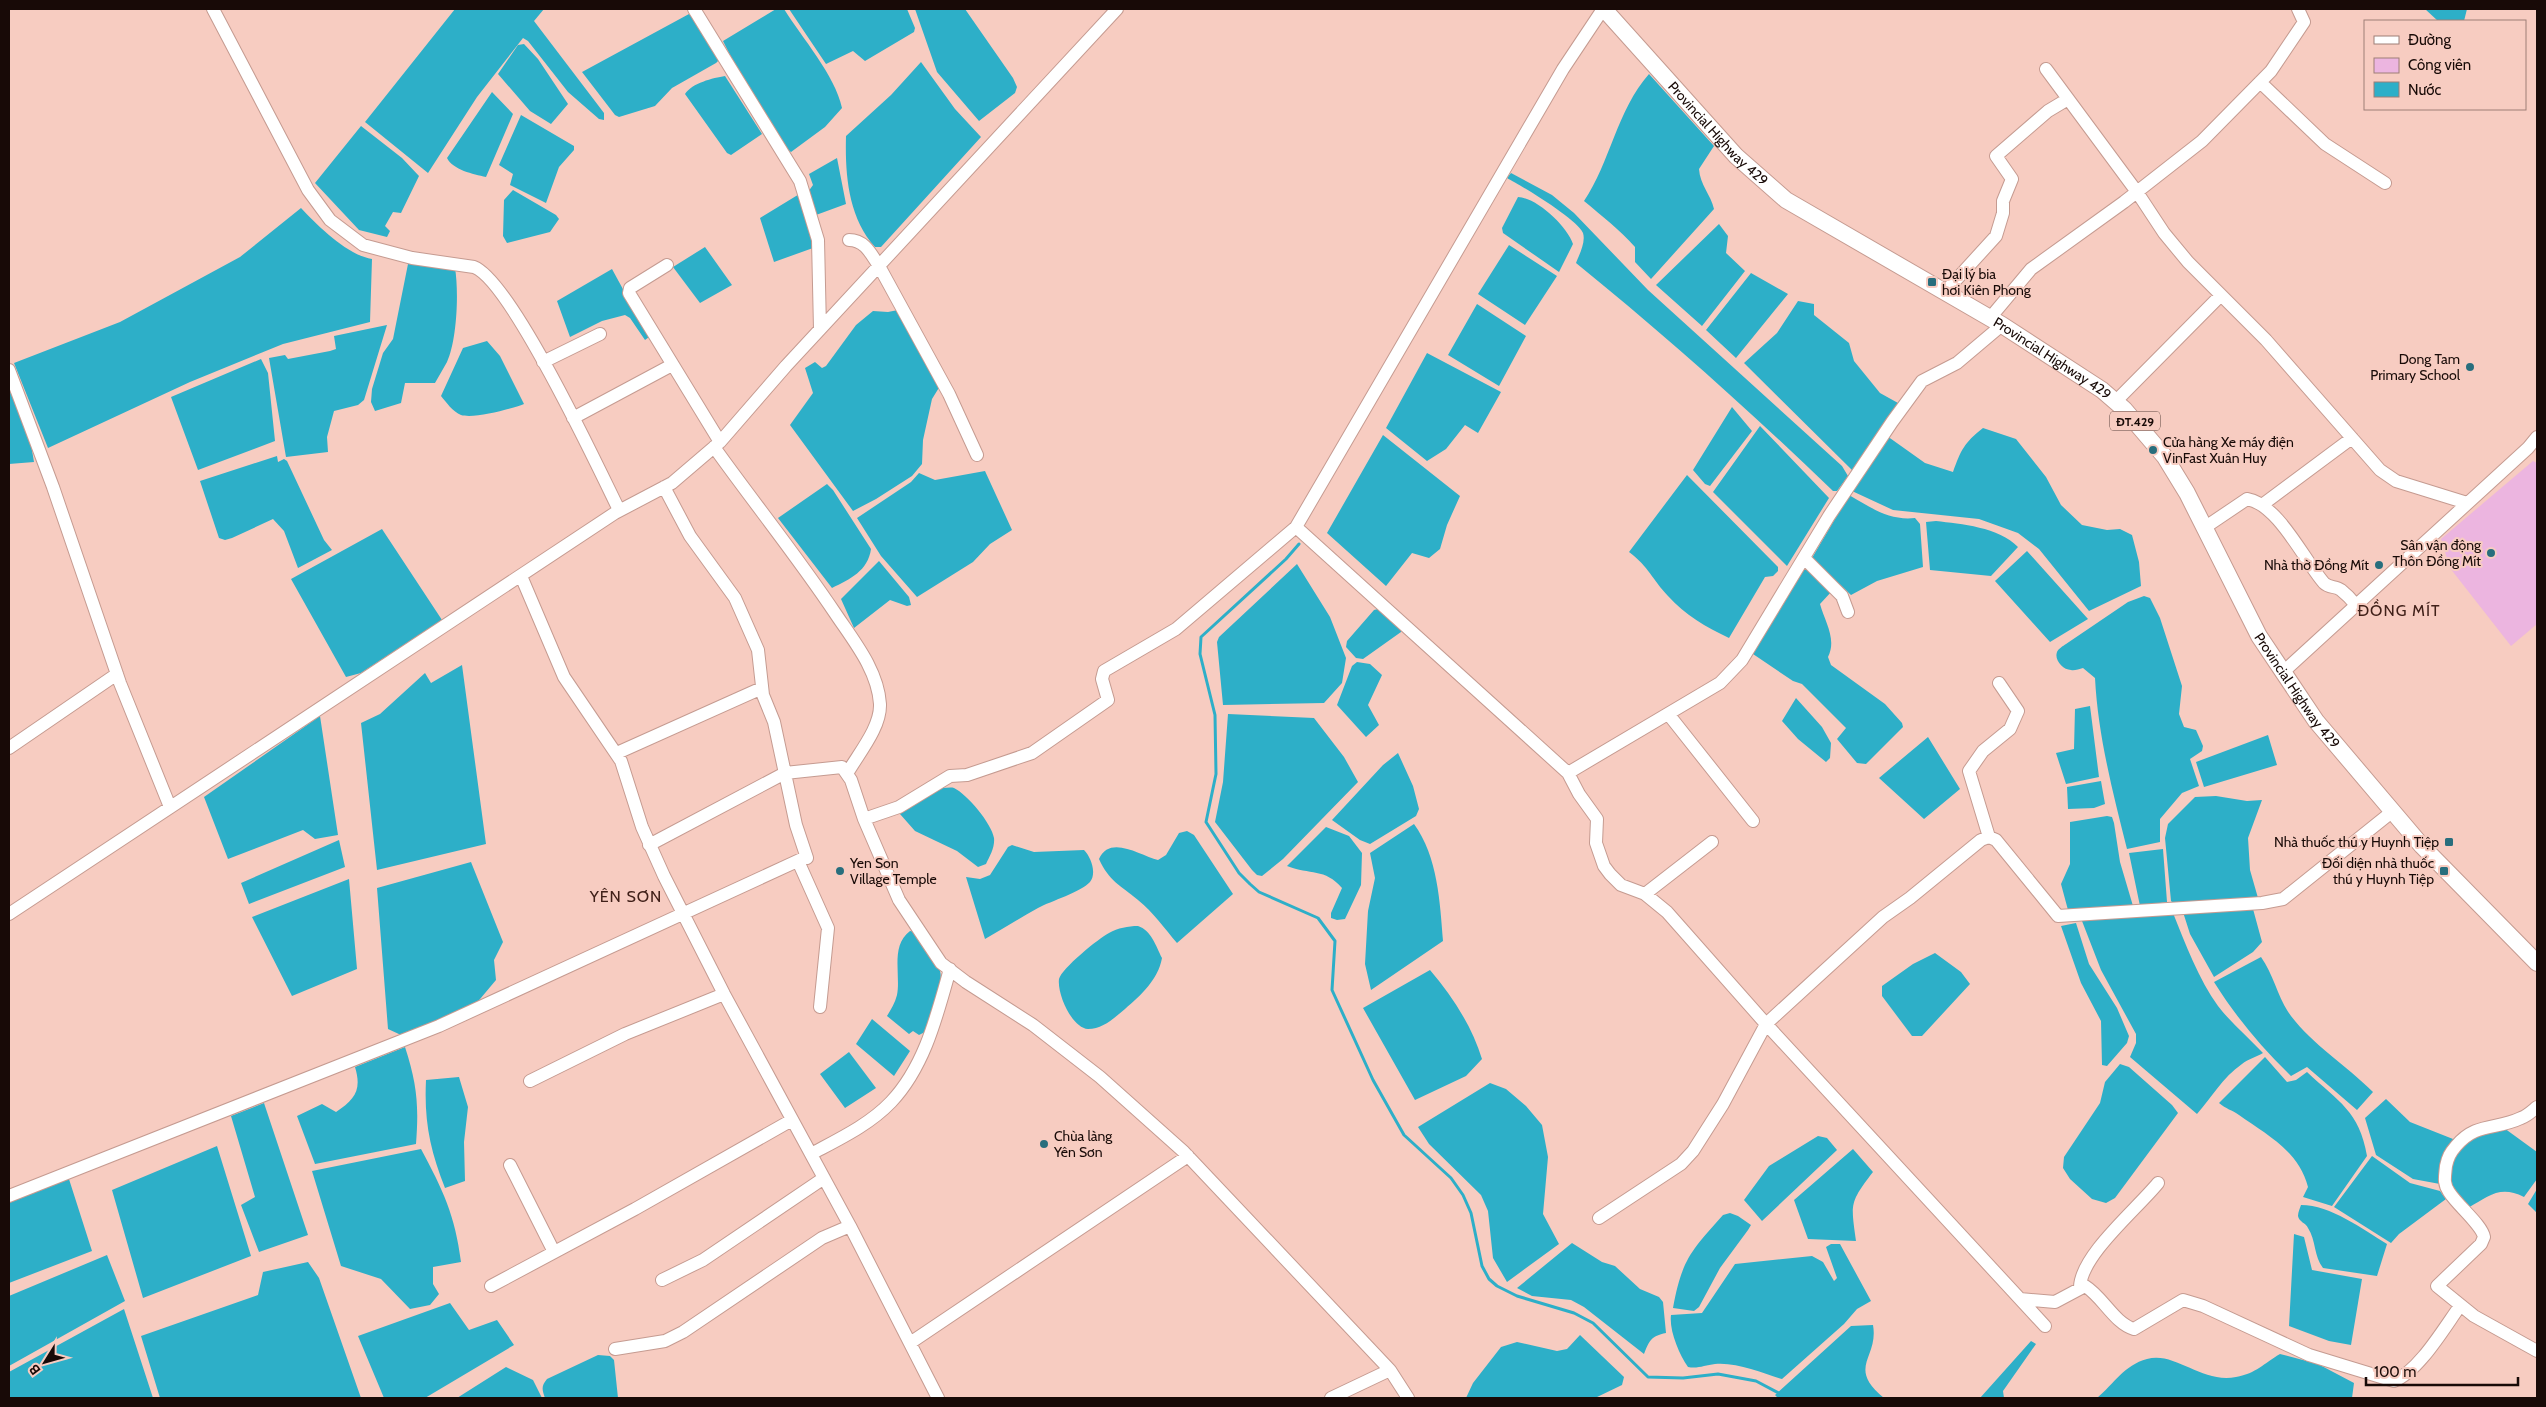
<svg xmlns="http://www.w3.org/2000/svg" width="2546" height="1407" font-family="Cabin,sans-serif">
	<rect width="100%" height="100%" fill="#f7ccc1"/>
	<path fill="#ecb5e0" d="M2533 461 2537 463V624L2511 646 2450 568 2441 539Z"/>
	<path fill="#2dafc8" d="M455 9H544L534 21 604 113V120L599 119 568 92 528 41 523 38 477 97 428 173 365 122Z
		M776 9H784C802 38 835 75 842 108L825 127 791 152 783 146 746 87 723 41Z
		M789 9H907L915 28 914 32 865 61 853 51 826 64Z
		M915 9H965L1013 78 1017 87 1015 93 979 121 937 72Z
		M2425 9H2467L2464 21H2438Z
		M689 14 697 22 719 60 716 63 672 88 655 106 619 117 615 115 582 72Z
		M524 44 538 59 568 104 551 124 530 111 498 74 518 45Z
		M921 62 955 109 981 137 881 247H875C848 217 845 174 846 136L891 95Z
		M1649 74 1714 146 1699 169C1700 185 1711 195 1714 209L1651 279 1635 262V247C1620 230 1602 216 1584 201 1610 163 1617 110 1649 74Z
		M725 76 762 134 731 155 727 153 685 94C692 83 713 78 725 76Z
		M492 92 513 114 486 177C473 174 453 170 447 158Z
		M521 115 574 146V150L559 167 546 203 510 185 513 174 499 165Z
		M361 126 402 158 419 176 401 213 393 212 385 226 390 231 387 237 359 230 315 183Z
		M837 158 846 204 816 215 808 192 813 185 809 174Z
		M1511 173 1552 195 1574 213 1648 290 1842 466 1848 476 1837 491H1833C1750 411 1665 335 1576 263 1579 255 1586 242 1583 233 1577 219 1522 186 1507 178Z
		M513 190 556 215 559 219 550 232 507 243 503 236 504 200Z
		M801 193 813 248 774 262 760 218Z
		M1518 197C1537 198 1567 226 1573 244L1559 272 1503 233 1502 228Z
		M301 208C318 226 347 255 372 259L370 322 283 344 190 382 48 448 14 363 120 322 240 257Z
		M1719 224 1728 236 1726 253 1745 271 1702 326 1656 285Z
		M1509 245 1557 276 1525 325 1478 294Z
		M705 247 732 285 700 303 673 267Z
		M408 264 455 268C459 292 457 340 447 362 443 369 439 376 435 383H405L401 403 375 411 371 402 372 389 383 353 393 339Z
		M612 269 649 337 645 340 630 318 625 315 602 321 570 337 557 301Z
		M1751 273 1788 294 1736 358 1706 330Z
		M1798 301 1814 304V315L1849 343 1854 361 1880 393 1898 403 1852 470 1744 363 1777 333Z
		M1477 304 1526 336 1499 386 1448 355Z
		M898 310 940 386 932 399 923 440 922 464 912 476 876 499 853 511 790 425 813 393 805 368 815 362 822 368 826 366 856 325 873 311 888 312Z
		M387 325 364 400 358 405 334 411 327 437 328 452 286 457 269 358 285 355 288 359 330 351 336 349 334 336Z
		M487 341 500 356 524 404C511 409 474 419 461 415 453 412 446 402 441 396L463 348Z
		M1427 353 1501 392 1478 433 1465 425 1446 449 1427 461 1386 428Z
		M261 359 268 373 275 441 198 470 171 397Z
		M9 385 28 427 34 462 9 464Z
		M1732 407 1752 431 1710 486 1705 484 1693 470Z
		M1760 426 1829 498 1787 566 1713 492Z
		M1983 428 2016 439 2046 477 2061 505 2082 525 2107 530 2120 529 2132 535 2139 562 2141 586 2089 611 2039 549 2018 533 1979 519 1893 510 1852 491 1887 436 1925 463 1953 472C1961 450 1964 443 1983 428Z
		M1383 435 1460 496 1447 525 1440 549 1429 558 1412 553 1386 586 1327 533Z
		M277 456 278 462 284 459 287 461 324 540 332 550 298 568 284 531 273 519 232 538 225 540 219 538 200 481Z
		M985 471 1012 530 990 544 973 562 917 597 881 556 857 518 911 482 919 473 935 480Z
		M1687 475 1778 567V571L1773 576 1765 577 1729 638C1706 627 1685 615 1668 596 1652 579 1649 567 1629 552Z
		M827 484 833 490 871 549C868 571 850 579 832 588L778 518Z
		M1849 495C1870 507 1889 521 1915 518L1920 524 1923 567 1877 581 1851 595 1812 558Z
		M1936 521C1961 524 1999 527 2018 547L1991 576 1930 570 1926 522Z
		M382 529 442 620 361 673 346 677 291 579Z
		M2027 551 2088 619 2050 642 1995 581Z
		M879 561 909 597 911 605 907 606 890 600 854 628 841 599Z
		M1808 563 1832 591 1820 604C1825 622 1837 639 1828 657L1831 665 1885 704 1902 723 1903 727 1866 764 1857 763 1837 739 1846 728 1802 684 1793 681 1753 654Z
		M1297 564 1330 617 1346 658 1342 683 1324 703 1223 705 1217 642 1219 637Z
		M2144 596 2150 598 2160 618 2182 686 2179 714 2184 727 2196 730 2203 746 2202 751 2190 759 2199 786 2182 793 2160 819V842L2127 849C2113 793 2098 736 2095 678L2083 668C2079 669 2074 671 2071 670 2063 670 2054 660 2057 652 2058 649 2063 646 2066 644L2128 602Z
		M1378 609 1401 630V632L1363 659 1356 658 1346 647 1347 641 1374 610Z
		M1357 662 1370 664 1382 675 1368 705 1379 725 1366 737 1337 705 1352 666Z
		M462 665 486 844 377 870 361 723 380 714 425 673 431 683Z
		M1796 698 1822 727 1831 743 1830 758 1826 762 1798 739 1782 721Z
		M2090 706 2099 777 2066 784 2056 753 2074 749 2075 709Z
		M1228 714 1314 718 1344 757 1358 782 1283 859 1262 876 1257 875 1252 870 1215 822 1223 782Z
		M320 716 338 835 315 839 303 830 228 859 204 797Z
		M2268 735 2277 765 2204 787 2196 762Z
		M1928 737 1960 789 1924 819 1879 778Z
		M1398 753 1413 786 1419 809 1416 816 1370 844 1360 840 1332 820 1383 765Z
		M2101 781 2105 804 2094 808 2068 809 2067 787Z
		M942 788C946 788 951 787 954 788 967 794 992 824 994 838 995 847 990 856 986 864L978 867 957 851 915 831 900 814Z
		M2216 796 2247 801 2262 800 2248 838 2250 870 2258 898 2173 903 2171 901 2165 838 2168 824 2195 797Z
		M2107 816 2112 817 2114 823 2120 862 2133 906 2068 910 2061 884 2070 864V822Z
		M1414 824C1438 857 1440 903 1443 941L1371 990 1365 964 1368 911 1375 878 1370 853Z
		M1326 827 1349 836 1362 853 1361 885 1345 919 1337 920 1331 918V913L1342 888C1325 868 1310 875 1287 866Z
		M1187 831 1194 835 1233 894 1177 943C1165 929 1153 912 1138 900 1120 885 1109 881 1099 859 1110 834 1141 856 1158 860L1166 855 1179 833Z
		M339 840 345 867 249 904 241 883Z
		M1012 845 1034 852 1084 850C1091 857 1097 873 1090 882 1081 892 1051 901 1038 908 1020 918 1003 929 985 939L966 877 980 879 990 875 1008 847Z
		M2163 849 2167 902 2140 906 2129 853Z
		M471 862 503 942 494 960 496 980 475 1005 401 1035 388 1029 377 888Z
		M349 879 357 969 292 996 252 917Z
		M2253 909 2262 942 2253 952 2214 977 2190 934 2183 912Z
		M2173 913C2185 943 2199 980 2218 1006 2232 1024 2248 1037 2263 1053 2256 1057 2248 1059 2242 1064 2222 1078 2212 1097 2197 1114L2130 1057 2136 1043V1034L2101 970 2082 921Z
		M2076 923 2089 964 2117 1008 2129 1036 2127 1043 2107 1066 2102 1065 2101 1021 2081 983 2061 926Z
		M1138 926C1151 930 1156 946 1162 958 1158 980 1141 995 1125 1009 1114 1018 1103 1029 1088 1029 1072 1028 1057 994 1059 979 1061 969 1099 938 1109 933 1118 928 1128 926 1138 926Z
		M910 931 916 932C925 943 936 957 940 971 944 984 931 1017 927 1031L919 1035 913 1031 909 1034 887 1016C891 1009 895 1003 897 995 901 975 890 946 910 931Z
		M1935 953 1961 972 1970 984 1922 1036H1912L1882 996V986L1913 964Z
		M2261 957C2274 975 2278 999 2291 1016 2313 1045 2346 1065 2373 1092L2357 1110 2307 1067 2291 1076C2261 1047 2236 1017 2214 982Z
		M1430 970C1452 996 1472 1026 1482 1059L1466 1076 1415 1100 1363 1008Z
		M872 1019 910 1051 894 1076 856 1044Z
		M405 1047C417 1084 419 1105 416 1144L315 1164 297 1116 322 1104 336 1112C355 1099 362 1090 355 1067Z
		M849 1052 876 1088 845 1108 820 1074Z
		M2265 1057 2287 1082 2296 1080 2307 1072C2339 1102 2359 1111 2367 1156L2332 1206 2303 1197 2308 1187C2299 1151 2267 1135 2239 1115 2232 1110 2226 1109 2219 1103Z
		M2120 1064 2129 1067 2172 1105 2178 1113 2115 1198 2106 1203 2092 1199 2070 1179 2063 1168 2064 1157 2100 1103 2105 1082Z
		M459 1077 468 1107 464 1142 465 1181 445 1188C430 1150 424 1121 426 1080Z
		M1490 1083 1506 1089 1526 1106 1542 1125 1548 1157 1543 1214 1559 1244 1507 1282 1493 1258 1488 1211 1481 1195 1429 1144 1418 1127Z
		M2386 1099 2410 1122 2453 1139 2454 1142 2440 1184 2413 1179 2376 1155 2365 1118Z
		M264 1103 308 1235 259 1252 241 1205 255 1197 231 1116Z
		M2504 1128 2537 1152V1179L2524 1197C2500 1185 2489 1196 2468 1208L2448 1181C2457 1140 2466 1138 2504 1128Z
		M1818 1136 1827 1138 1837 1150 1762 1221 1744 1200 1769 1166Z
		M217 1146 251 1256 143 1298 112 1190Z
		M421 1149C443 1190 455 1215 461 1262L433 1267V1284L439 1294 430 1305 410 1309 381 1279 341 1266 312 1171Z
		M1853 1149 1873 1172C1849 1203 1851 1204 1856 1241L1808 1239 1794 1200Z
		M2372 1156 2410 1183 2440 1191 2446 1199 2399 1234 2391 1243 2334 1207Z
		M68 1176 92 1251 9 1283V1199Z
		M2537 1189V1213L2528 1204Z
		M2301 1205C2331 1205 2362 1229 2387 1244L2377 1276 2323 1268C2314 1257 2316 1240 2308 1228 2306 1223 2299 1222 2298 1216 2298 1212 2300 1208 2301 1205Z
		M1730 1213 1738 1216 1751 1225 1748 1230 1720 1268 1699 1307 1694 1311 1673 1308C1682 1259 1691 1251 1723 1215Z
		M2294 1234 2304 1237 2312 1270 2362 1279 2351 1345 2329 1341 2289 1326Z
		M1572 1243 1602 1262 1615 1266 1640 1289 1659 1297 1663 1302 1666 1333C1651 1336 1649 1341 1644 1354L1584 1307 1571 1300 1532 1296 1517 1288Z
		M1831 1244H1840L1871 1301 1857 1309 1844 1324 1782 1379C1762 1373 1737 1362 1715 1364 1705 1365 1698 1369 1688 1367 1679 1354 1669 1330 1671 1315L1702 1313 1735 1264 1812 1256 1823 1262 1834 1281 1837 1278 1826 1247Z
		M107 1255 125 1301 9 1366V1296Z
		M308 1262 319 1278 361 1398H160L141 1336 258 1295 263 1272Z
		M450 1303 469 1330 497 1320 514 1345 425 1398H384L358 1336Z
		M124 1309 153 1398H9V1372Z
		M1873 1325C1879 1358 1846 1367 1884 1398H1778L1775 1395 1851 1326Z
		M1580 1335 1624 1377 1622 1385 1595 1398H1466L1473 1383 1501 1347 1517 1342 1557 1351 1567 1349Z
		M2031 1341 2036 1344 2003 1391 2004 1398H1980Z
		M2280 1354 2318 1364 2354 1383 2352 1398H2097C2114 1384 2124 1365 2147 1359 2175 1351 2202 1384 2236 1377 2257 1373 2263 1364 2280 1354Z
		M598 1355 610 1356 614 1360 618 1398H545C542 1390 541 1386 547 1379Z
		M506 1367 533 1380 542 1398H457Z"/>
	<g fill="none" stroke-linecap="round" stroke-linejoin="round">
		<path stroke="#2dafc8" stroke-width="3" d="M1299 544 1286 559 1201 637 1200 654 1215 715 1216 774 1206 822 1239 873 1250 884 1259 892 1318 918 1335 941 1332 990 1373 1080 1404 1135 1451 1178 1463 1195 1471 1213 1482 1266 1489 1279 1497 1286 1517 1296 1574 1313 1593 1323 1648 1377 1683 1378 1718 1374 1756 1381 1788 1398"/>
		<defs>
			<path id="minor" d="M213 9 308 190 330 220 363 245 412 258 474 267C511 281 598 467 619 510
				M694 9 800 181 818 240 820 329
				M2046 69 2137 192 2164 233 2188 262 2266 340 2380 470 2396 481 2467 503
				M2260 82 2325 144 2385 183
				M849 240C865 240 871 254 879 266L949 394 977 455
				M667 265 630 288 629 293 720 442
				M1945 292 1996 236 2003 213V201L2012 179 1996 156 2048 111 2068 99
				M1990 318 2031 269 2124 202 2202 141 2271 71 2304 22 2298 9
				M543 362 600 334
				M9 370 53 487 120 683 170 807
				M2116 401 2221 295
				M573 418 672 365
				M714 447C754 503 797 556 835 613 853 640 878 670 880 704 881 727 859 753 848 772
				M664 487 690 536 735 598 758 650 763 695 774 722 796 825 807 858
				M2262 505 2352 438
				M1296 527 1568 773 1579 794 1597 819 1596 843 1604 866 1610 874 1621 885 1645 894 1667 912 1766 1024 2045 1326
				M2204 528 2247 499C2278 504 2304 560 2324 583 2329 588 2336 586 2341 590 2346 594 2351 599 2355 604
				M1804 558 1842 596 1848 612
				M521 576 564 677 621 761 642 827 664 876 724 994 850 1226 938 1398
				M2282 673 2528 448 2537 437
				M1669 715 1753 821
				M9 748 117 674
				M617 753 762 688
				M1568 773 1720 683 1742 660 1829 516 1892 422 1922 381 1957 363 2002 325
				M864 819 899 807 950 776 967 775 1032 753 1108 700 1102 679 1104 671 1176 629 1296 527 1563 69 1603 9
				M1989 837 1969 771 1983 751 2010 729 2018 711 1999 683
				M649 845 785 773 842 767 851 780 864 819 899 900 941 963 966 982 1033 1025 1100 1077 1184 1152 1390 1370 1408 1398
				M798 861 828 928 820 1007
				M1645 894 1712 842
				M9 914 615 513 672 483 720 442 786 366 1117 9
				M530 1081 625 1034 724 994
				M2537 1107C2532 1111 2527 1116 2521 1118 2496 1130 2476 1122 2456 1146 2450 1153 2448 1157 2446 1166 2445 1177 2443 1183 2449 1192 2458 1206 2482 1225 2484 1237L2481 1244 2437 1286 2474 1316 2537 1351
				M811 1154C839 1139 869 1125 891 1102 925 1066 937 1015 950 969
				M510 1165 554 1252
				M9 1196 439 1026 806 857
				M1599 1218 1681 1164 1693 1151 1723 1104 1766 1024 1883 917 1910 898 1981 840 1989 837 1996 840 2058 916 2262 903 2283 899 2393 811
				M662 1280 703 1260 824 1178
				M491 1286 635 1209 792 1120
				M2080 1287C2081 1255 2137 1209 2158 1183
				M2020 1299 2055 1302 2085 1286C2103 1297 2114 1323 2134 1329L2183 1300 2203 1306 2309 1355 2394 1381C2419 1371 2444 1328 2460 1306
				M910 1343 1188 1156
				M615 1349 665 1341 683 1332 822 1238 850 1226
				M1331 1398 1390 1370"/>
			<g id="major">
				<path id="s1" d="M1604 9 1736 156 1786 200 2002 325 2102 390 2124 409 2165 457 2187 493 2259 636 2316 721 2422 846 2537 963"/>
			</g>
		</defs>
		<use href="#minor" stroke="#c59b91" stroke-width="14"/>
		<use href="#major" stroke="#c59b91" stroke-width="18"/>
		<use href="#minor" stroke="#fff" stroke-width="12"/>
		<use href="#major" stroke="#fff" stroke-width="16"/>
	</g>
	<g fill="#286e7d" stroke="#f7ccc1" stroke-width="2">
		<rect x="1927" y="277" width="10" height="10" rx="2.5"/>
		<circle cx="2470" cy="367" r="5"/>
		<circle cx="2153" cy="450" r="5"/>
		<circle cx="2491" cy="553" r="5"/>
		<circle cx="2379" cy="565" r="5"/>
		<rect x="2444" y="837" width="10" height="10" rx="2.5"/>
		<circle cx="840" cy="871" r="5"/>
		<rect x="2439" y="866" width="10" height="10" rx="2.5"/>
		<circle cx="1044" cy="1144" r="5"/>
	</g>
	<g text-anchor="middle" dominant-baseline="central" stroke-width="4" stroke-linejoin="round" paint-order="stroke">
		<rect fill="#f7ccc1" stroke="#5b443f" stroke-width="1" x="2110" y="411.5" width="50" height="19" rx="4"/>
		<g font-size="12" font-weight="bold" fill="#180a07">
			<text x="2135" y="421">ĐT.429</text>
		</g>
		<g font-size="14" fill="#180a07" stroke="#f7ccc1">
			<text stroke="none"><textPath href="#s1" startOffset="169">Provincial Highway 429</textPath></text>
			<text stroke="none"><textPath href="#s1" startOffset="574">Provincial Highway 429</textPath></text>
			<text stroke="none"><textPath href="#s1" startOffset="994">Provincial Highway 429</textPath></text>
		</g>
		<g font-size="14" fill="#180a07" stroke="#f7ccc1" text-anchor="end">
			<text x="1942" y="274" text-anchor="start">Đại lý bia<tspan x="1942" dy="16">hơi Kiên Phong</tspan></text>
			<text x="2460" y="359">Dong Tam<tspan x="2460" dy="16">Primary School</tspan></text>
			<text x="2163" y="442" text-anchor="start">Cửa hàng Xe máy điện<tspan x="2163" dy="16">VinFast Xuân Huy</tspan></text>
			<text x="2481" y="545">Sân vận động<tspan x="2481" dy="16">Thôn Đồng Mít</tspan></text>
			<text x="2369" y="565">Nhà thờ Đồng Mít</text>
			<text x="2439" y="842">Nhà thuốc thú y Huynh Tiệp</text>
			<text x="850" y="863" text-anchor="start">Yen Son<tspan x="850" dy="16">Village Temple</tspan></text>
			<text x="2434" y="863">Đối diện nhà thuốc<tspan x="2434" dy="16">thú y Huynh Tiệp</tspan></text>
			<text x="1054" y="1136" text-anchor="start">Chùa làng<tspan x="1054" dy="16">Yên Sơn</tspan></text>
		</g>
		<g font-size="16" letter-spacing="1" fill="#402019" stroke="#f7ccc1">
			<text x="2399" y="610">ĐỒNG MÍT</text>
			<text x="626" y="896">YÊN SƠN</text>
		</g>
	</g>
	<rect width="2546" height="1407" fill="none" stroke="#180a07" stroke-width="20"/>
	<rect x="2364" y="20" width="162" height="90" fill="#f7ccc1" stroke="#9e7e77"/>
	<rect x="2374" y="36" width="25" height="8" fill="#ffffff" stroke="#9e7e77"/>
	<text x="2408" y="45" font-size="15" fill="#180a07">Đường</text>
	<rect x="2374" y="58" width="25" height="15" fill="#ecb5e0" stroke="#9e7e77"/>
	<text x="2408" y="70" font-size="15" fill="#180a07">Công viên</text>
	<rect x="2374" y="82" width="25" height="15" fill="#2dafc8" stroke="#9e7e77"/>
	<text x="2408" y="95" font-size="15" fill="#180a07">Nước</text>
	<g transform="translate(45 1362) rotate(233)" stroke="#f7ccc1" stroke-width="4" paint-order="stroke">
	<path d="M0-4L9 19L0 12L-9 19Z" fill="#180a07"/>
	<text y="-8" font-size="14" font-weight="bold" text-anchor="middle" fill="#180a07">B</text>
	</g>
	<path d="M2366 1377v8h152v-8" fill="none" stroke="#180a07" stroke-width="2.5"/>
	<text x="2374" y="1377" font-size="15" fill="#180a07" stroke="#f7ccc1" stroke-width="4" paint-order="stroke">100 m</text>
</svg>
